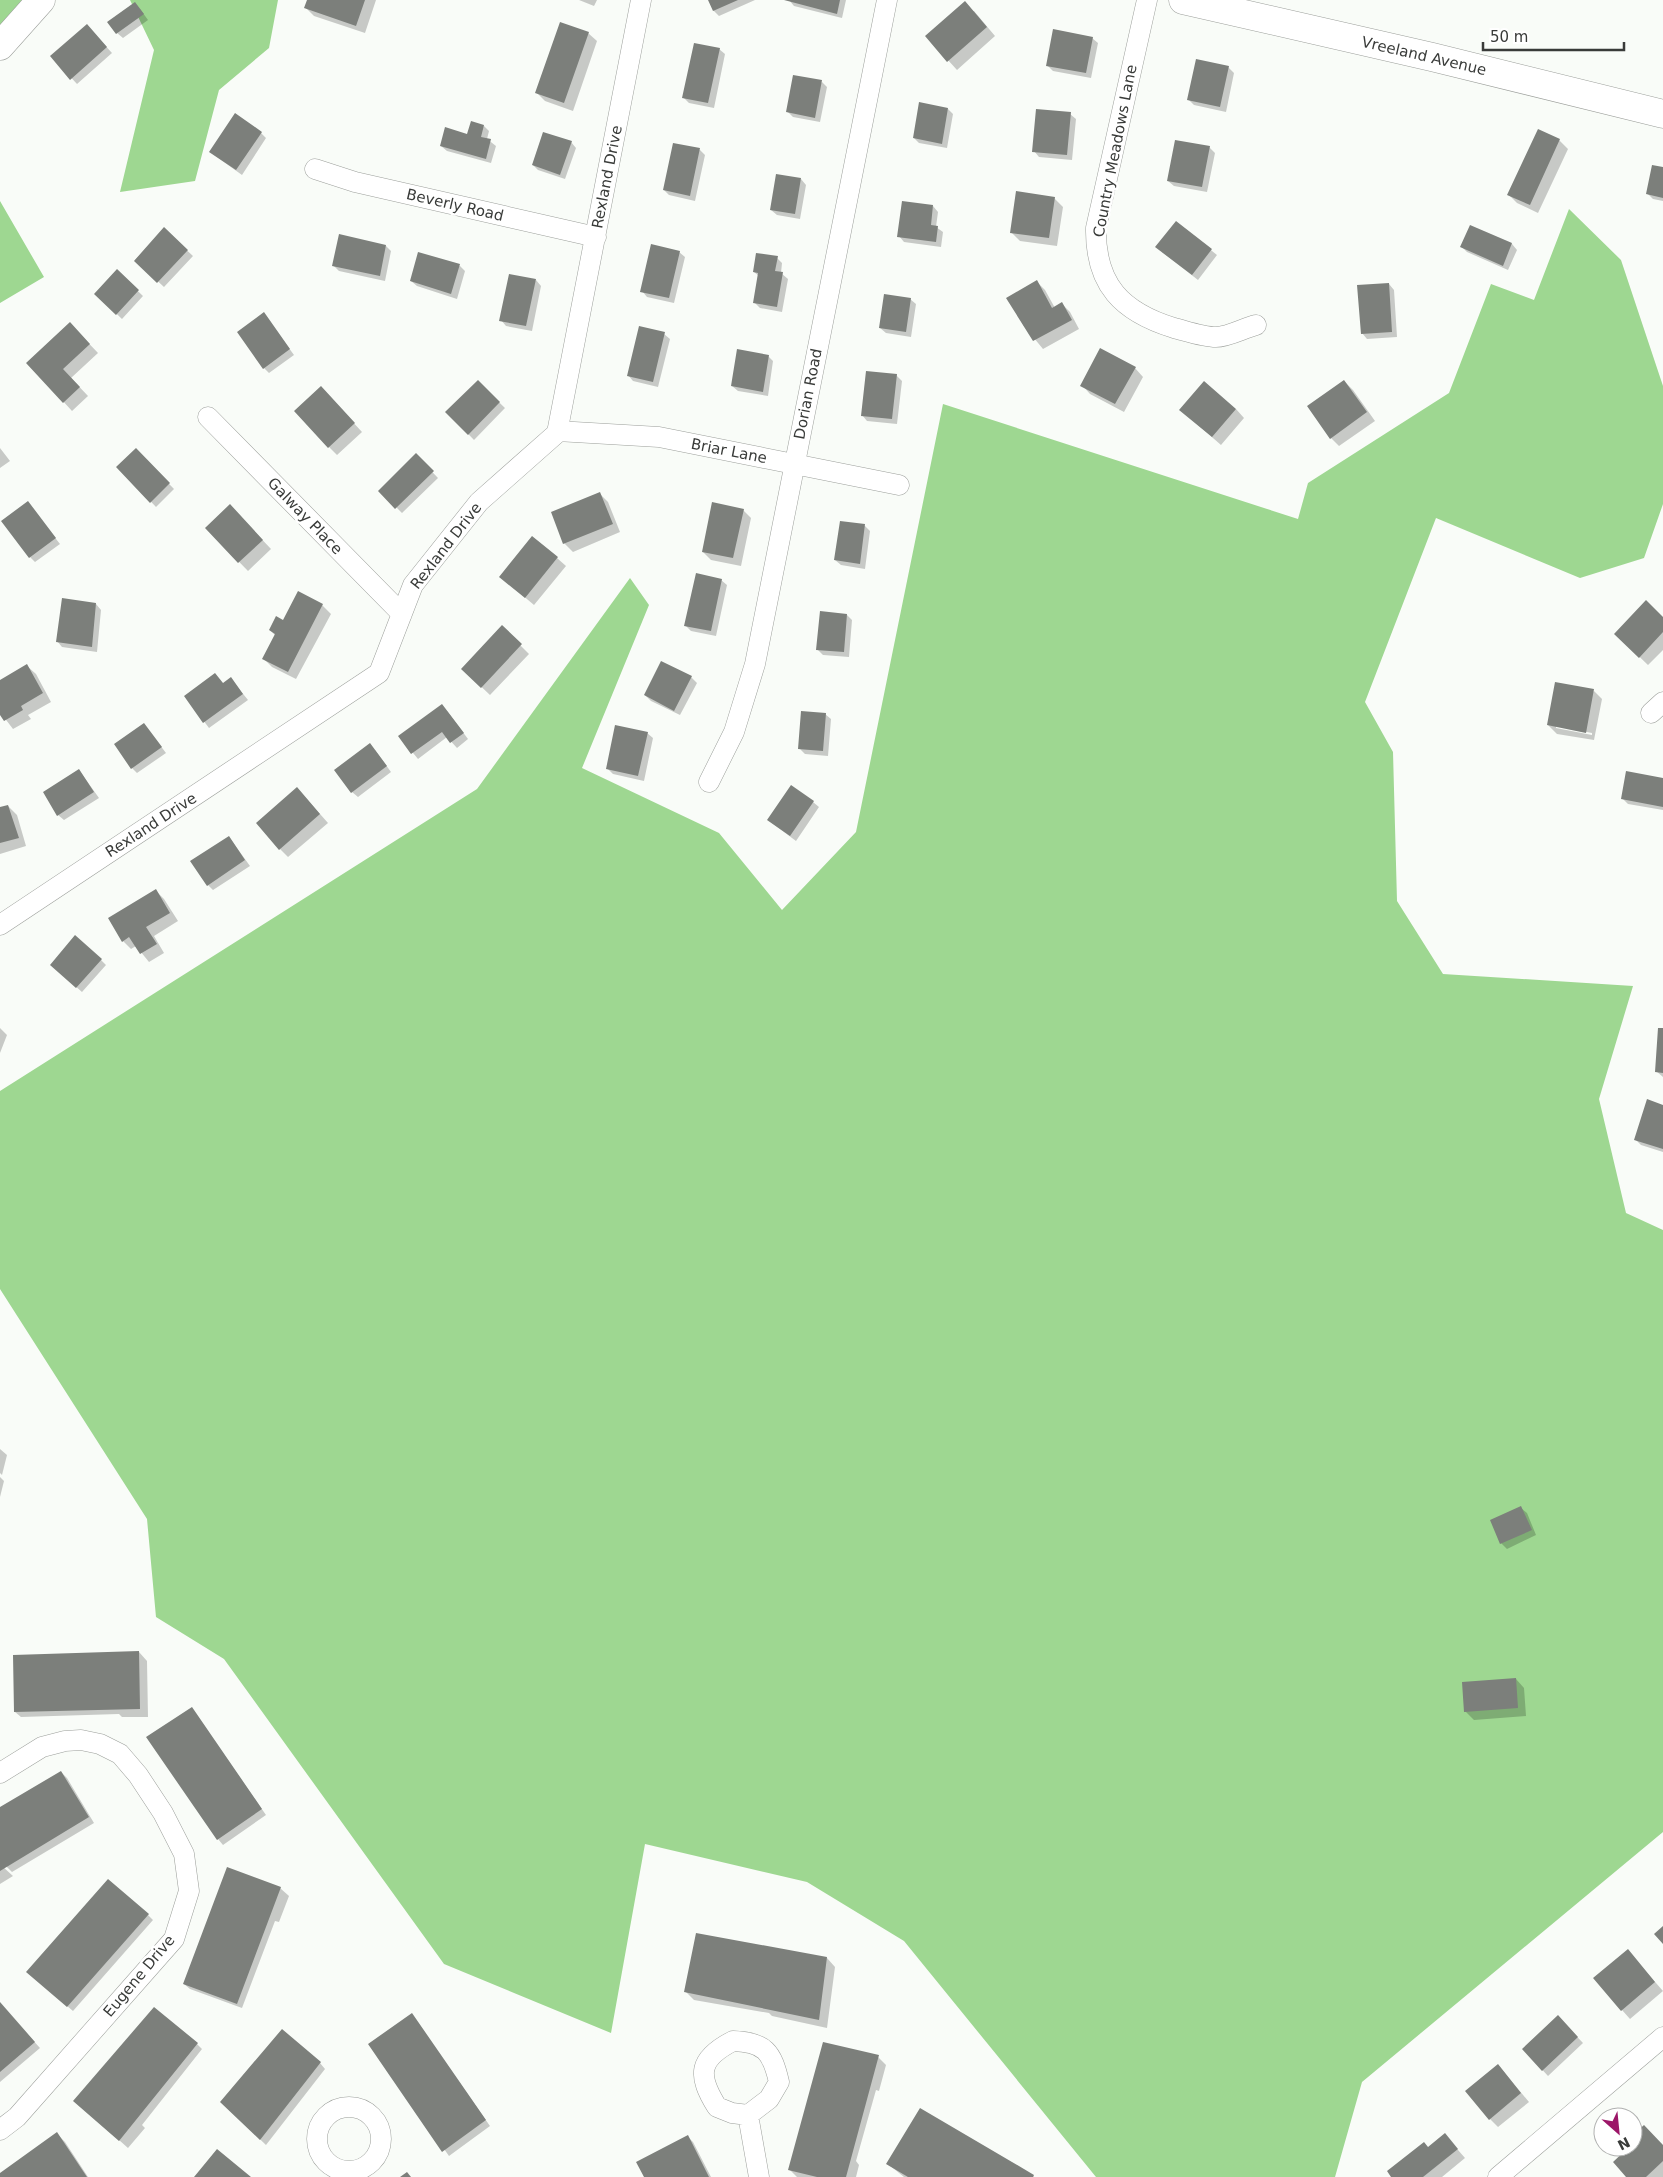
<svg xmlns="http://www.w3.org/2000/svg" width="1663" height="2177" font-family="'DejaVu Sans',sans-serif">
	<rect width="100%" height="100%" fill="#f9fcf8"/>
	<path fill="#9ed791" d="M0 0H36L0 41Z
		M130 0H278L269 48 219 90 195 181 120 192 154 50Z
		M0 201 44 277 0 303Z
		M1569 209 1621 260 1663 386V504L1644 558 1580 578 1436 518 1365 702 1393 752 1397 901 1443 974 1633 986 1599 1099 1626 1213 1663 1230V1832L1362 2082 1335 2177H1096L904 1941 807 1882 645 1844 611 2033 444 1964 224 1659 156 1617 147 1519 0 1289V1091L477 789 630 578 649 605 582 768 719 833 782 910 856 832 943 404 1298 519 1308 483 1449 393 1491 284 1534 300Z"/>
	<path fill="#0003" fill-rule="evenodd" d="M308 0H376L365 33 314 16 306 8Z
		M579 0H597L594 6Z
		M709 0H755L719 16 714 11Z
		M789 0H846L842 18 794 6Z
		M140 9 148 20 123 38 117 33Z
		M974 11 995 36 957 70 927 37Z
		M92 31 112 53 77 84 51 56Z
		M588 33 597 41 573 111 545 101 537 93Z
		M1092 38 1098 43 1091 78 1053 71 1047 65Z
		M719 49 725 54 714 108 689 103 683 97Z
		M1228 67 1234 73 1226 112 1194 105 1189 100Z
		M822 82 827 87 820 122 793 117 788 112Z
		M948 109 953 114 947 148 919 143 914 138Z
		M1070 114 1076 119 1072 160 1039 157 1034 151Z
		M484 126 489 131 487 139 496 146 491 163 447 151 441 146 468 136Z
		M261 133 266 138 242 175 210 152Z
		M1559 140 1568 149 1538 213 1517 203 1509 195Z
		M571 142 576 148 565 179 538 170 533 165Z
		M674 144 700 150 705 155 695 201 669 195 664 190Z
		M1209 147 1215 153 1207 192 1174 186 1168 181Z
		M1663 169V201L1653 199 1648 194Z
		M801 179 806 185 800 219 777 215 771 210Z
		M1054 198 1063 207 1057 246 1020 241 1011 232Z
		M933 206 938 212 936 227 943 232 941 247 904 242 899 236Z
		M1176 222 1217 255 1198 280 1162 252Z
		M1471 227 1512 244 1517 250 1508 270 1467 252 1462 247Z
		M164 229 193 256 164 287 135 260Z
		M386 246 391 251 385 281 339 271 333 265Z
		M679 252 685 257 674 303 647 297 642 291Z
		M419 253 460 266 465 271 457 299 417 286 411 281Z
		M777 258 782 263 781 273 788 279 782 312 760 308 754 302 759 276 754 272Z
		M117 271 143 296 122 319 96 294Z
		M536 280 541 286 532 331 506 326 501 320Z
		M1037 282 1045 290 1055 308 1062 304 1070 312 1079 329 1043 349 1024 326 1008 298Z
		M1389 284 1394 290 1397 337 1367 339 1362 333Z
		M910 299 916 304 911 337 886 333 880 328Z
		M264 314 294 355 269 373 264 368Z
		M78 332 98 353 71 378 88 396 72 411 28 363Z
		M664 334 670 339 658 387 633 381 628 375Z
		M768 356 773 361 768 396 738 391 732 386Z
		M1135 368 1143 377 1124 412 1090 394 1082 385Z
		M896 375 902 381 897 424 867 421 862 415Z
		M1344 381 1353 390 1375 421 1339 446 1331 438Z
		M478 382 505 408 474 440 447 412Z
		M329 396 362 432 337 455 329 447Z
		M1236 409 1244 418 1221 445 1190 418Z
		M0 448 10 461 0 468Z
		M136 450 174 489 156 507 118 467Z
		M416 455 438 478 402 513 380 491Z
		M600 494 608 502 620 532 573 552 564 543Z
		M28 503 60 544 35 562 30 557Z
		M743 510 751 518 741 566 711 560 703 552Z
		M238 514 271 549 248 571 206 528Z
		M841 522 865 526 870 531 865 569 841 565 835 560Z
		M557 558 566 566 534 605 501 577Z
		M721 580 727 585 716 636 691 631 686 626Z
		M96 604 101 610 97 652 62 647 57 641Z
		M322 605 331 614 296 679 272 667 264 659 276 636 270 630 283 622Z
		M847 615 852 620 849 657 823 655 817 649Z
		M1663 618V650L1648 665 1624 642Z
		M502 627 529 654 490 695 471 677Z
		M27 666 36 674 51 702 28 715 31 719 13 729 0 712V681Z
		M691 677 697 683 680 715 651 701 645 695Z
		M231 679 248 700 209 728 185 696 224 684Z
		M1594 691 1602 699 1594 740 1557 734 1548 725ZM1556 726 1592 733V735L1556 728Z
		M447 711 468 739 457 748 447 737 418 759 400 737Z
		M825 714 831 719 828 756 805 754 800 749Z
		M144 724 166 753 137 773 132 768Z
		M647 733 653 738 644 781 613 774 608 769Z
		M375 750 391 772 358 797 352 792Z
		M79 770 99 798 64 820 58 815Z
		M1663 779V810L1628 804 1622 798Z
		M305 797 328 823 288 857 280 849Z
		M813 802 819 807 796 841 768 820Z
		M8 806 17 815 26 846 0 854V809Z
		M229 837 250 866 213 890 208 885Z
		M156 891 164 899 178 921 154 936 164 953 149 962 136 946 131 949 123 941Z
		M101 960 106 965 82 992 57 970Z
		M0 1028 7 1035 0 1053Z
		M1663 1030V1077L1656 1071Z
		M1663 1106V1152L1641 1145 1635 1139Z
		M0 1449 7 1455 2 1475 0 1473Z
		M0 1477 4 1481 0 1497Z
		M1521 1508 1527 1513 1536 1535 1507 1549 1501 1543Z
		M139 1652 147 1661 148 1717H122L119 1714 21 1717 15 1712Z
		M1516 1679 1524 1688 1526 1716 1474 1720 1465 1711Z
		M192 1709 266 1815 223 1845 218 1839Z
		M61 1772 67 1778 94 1823 12 1872 6 1866H2L13 1876 0 1884V1809Z
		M280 1888 289 1896 279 1922 275 1921 242 2008 190 1989 184 1984Z
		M148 1915 153 1920 73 2011 33 1977Z
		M1628 1951 1663 1991 1630 2019 1622 2010Z
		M827 1958 835 1967 827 2028 772 2016 769 2013 694 2000 686 1992Z
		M0 2004 40 2048 0 2082Z
		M412 2015 490 2126 449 2156 370 2044Z
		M1564 2023 1583 2043 1548 2076 1523 2049Z
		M197 2044 202 2049 142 2125 145 2128 128 2148 84 2109Z
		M878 2057 886 2065 879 2091 876 2090 856 2161 859 2165 856 2177H797L790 2170Z
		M320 2063 325 2069 266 2145 221 2102Z
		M1498 2065 1529 2102 1498 2127 1490 2119Z
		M1644 2126 1663 2147V2177H1628L1631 2147 1637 2141 1633 2136Z
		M57 2134 65 2142 88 2177H0V2174Z
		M1445 2135 1465 2158 1442 2177H1393Z
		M688 2137 693 2142 711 2177H645Z
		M888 2164 1033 2176 1034 2177H904Z"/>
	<path fill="#7c7f7b" d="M307 0H365L356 26 304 8Z
		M708 0H738L713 11Z
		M784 0H840L837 14Z
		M965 1 987 27 947 62 925 36Z
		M135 2 144 14 116 34 107 22Z
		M560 22 589 32 564 103 535 93Z
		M87 24 107 47 70 80 50 56Z
		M1053 29 1093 37 1086 73 1046 66Z
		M694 43 720 48 708 103 682 98Z
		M1196 59 1229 66 1220 107 1187 100Z
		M793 75 822 80 815 118 786 112Z
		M919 102 948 108 942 144 913 138Z
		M1036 109 1071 112 1067 155 1032 152Z
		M235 113 262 132 236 170 209 152Z
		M471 121 484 125 481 137 491 139 486 159 440 146 445 127 467 134Z
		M1538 129 1560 139 1530 205 1507 195Z
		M543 132 572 141 560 175 532 165Z
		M1175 140 1210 146 1202 187 1167 181Z
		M673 143 700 148 690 196 663 190Z
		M1652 165 1663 167V198L1646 194Z
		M776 174 801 178 795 214 770 210Z
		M1016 191 1055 197 1049 238 1010 233Z
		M902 201 933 205 931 225 938 226 936 242 897 237Z
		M1176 221 1212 249 1192 275 1155 247Z
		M1470 225 1512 243 1503 266 1460 247Z
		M164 227 188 250 157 283 134 261Z
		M339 234 386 245 380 276 332 266Z
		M651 244 680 251 669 298 640 292Z
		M418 252 460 264 451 294 410 281Z
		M756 253 778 256 775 271 783 272 777 307 753 303 758 273 753 272Z
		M117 269 139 290 116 315 94 294Z
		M509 274 536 279 526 326 499 321Z
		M1037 280 1052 308 1062 302 1072 320 1033 341 1006 298Z
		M1389 283 1392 332 1361 334 1357 285Z
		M884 294 911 298 906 332 879 328Z
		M264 312 290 349 263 369 237 332Z
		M70 322 90 344 63 369 80 387 63 403 26 363Z
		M639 326 665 332 653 382 627 376Z
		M1100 348 1136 367 1115 404 1080 386Z
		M737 349 769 355 763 392 731 386Z
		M866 371 897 374 892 419 861 416Z
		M478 380 500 402 468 435 445 412Z
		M1344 380 1367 412 1330 439 1307 406Z
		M1204 381 1236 409 1212 437 1179 410Z
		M321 386 355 423 328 448 294 411Z
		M136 448 170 483 150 503 116 467Z
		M416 453 434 471 395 509 378 491Z
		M600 492 613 524 563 544 551 512Z
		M28 501 56 538 29 558 1 521Z
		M712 502 744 509 733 558 702 552Z
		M230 504 263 540 238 563 205 528Z
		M840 521 865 524 860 564 834 560Z
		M532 536 558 557 525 598 499 577Z
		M696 573 722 579 711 631 684 626Z
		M298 591 323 604 288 672 262 659 275 634 269 630 276 616 283 620Z
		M62 598 96 603 92 647 56 642Z
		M1646 600 1663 617V632L1639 658 1614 634Z
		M820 611 847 614 844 652 816 650Z
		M502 625 522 644 481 688 461 669Z
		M661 661 692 676 674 711 644 695Z
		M27 664 43 693 21 706 23 710 4 721 0 715V680Z
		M215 673 223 683 231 677 243 694 203 723 184 696Z
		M1555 682 1594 689 1586 733 1547 725Z
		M442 704 464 733 450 743 442 732 411 754 398 736Z
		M801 711 826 713 823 751 798 749Z
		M144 723 162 747 131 769 114 744Z
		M615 725 648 732 638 776 606 769Z
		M370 743 387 766 351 793 334 770Z
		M79 769 94 792 57 816 43 792Z
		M1626 771 1663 778V807L1621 799Z
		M791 785 814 801 790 836 767 820Z
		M297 787 320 814 279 850 256 823Z
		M8 805 19 838 0 843V807Z
		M229 836 245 860 207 886 190 861Z
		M156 889 170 913 146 927 157 944 140 954 129 937 122 942 108 918Z
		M75 935 102 959 76 988 50 965Z
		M1658 1028H1663V1073L1655 1072Z
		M1647 1099 1663 1105V1149L1634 1140Z
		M1521 1506 1532 1530 1500 1544 1490 1520Z
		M139 1651 140 1709 14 1712 13 1655Z
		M1516 1678 1518 1708 1464 1712 1462 1682Z
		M192 1707 262 1809 217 1840 146 1737Z
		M61 1771 89 1817 0 1871V1807Z
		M227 1867 281 1887 237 2004 183 1984Z
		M108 1879 149 1914 67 2007 26 1972Z
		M1663 1926V1944L1654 1934Z
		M696 1933 827 1957 819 2020 684 1992Z
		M1628 1949 1655 1982 1621 2011 1593 1978Z
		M0 2002 35 2042 0 2072Z
		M154 2007 198 2043 119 2141 73 2101Z
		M412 2013 486 2120 442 2152 368 2044Z
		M1558 2015 1578 2037 1542 2071 1522 2049Z
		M282 2029 321 2062 260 2140 220 2102Z
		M823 2042 879 2055 846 2177H817L788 2170Z
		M1498 2064 1521 2093 1489 2120 1465 2091Z
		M920 2108 1012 2162 1034 2175 1033 2177H908L886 2164Z
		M1644 2125 1663 2145V2161L1646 2177H1626L1613 2162 1629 2147H1633L1636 2141 1633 2135Z
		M57 2132 87 2177H0V2173Z
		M1445 2133 1458 2149 1423 2177H1391L1387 2171 1424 2142 1428 2147Z
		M688 2135 709 2177H644L636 2162Z
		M217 2149 251 2177H194Z
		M407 2172 411 2177H400Z"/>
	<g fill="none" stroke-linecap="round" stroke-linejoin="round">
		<defs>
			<path id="street" d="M1147 0 1096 228C1095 285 1122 312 1174 328 1186 331 1203 337 1216 337 1228 337 1244 328 1256 325
				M315 169 355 182 596 237
				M208 417 402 614
				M557 431 659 437 899 485
				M1651 713 1663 702
				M709 782 734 732 755 664 887 0
				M0 925 379 673 413 585 479 502 557 433 641 0
				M0 1773 42 1747 65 1741 81 1740 100 1744 120 1754 138 1775 163 1813 184 1854 189 1891 174 1939 17 2117 0 2130
				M733 2041C765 2042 772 2052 779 2082L769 2099 748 2115 732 2113 717 2107C697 2075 698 2059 733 2041Z
				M317 2139a32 32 0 1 1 64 0a32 32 0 1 1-64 0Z
				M748 2115 759 2177
				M1498 2177 1663 2037"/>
			<path id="secondary" d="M1183 0 1432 57 1663 114
				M0 46 41 0"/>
		</defs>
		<use href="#street" stroke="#9c9f9b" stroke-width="21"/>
		<use href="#secondary" stroke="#9c9f9b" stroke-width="29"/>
		<use href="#street" stroke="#fff" stroke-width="20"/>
		<use href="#secondary" stroke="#fff" stroke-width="28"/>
	</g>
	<g text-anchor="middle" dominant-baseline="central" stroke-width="5" stroke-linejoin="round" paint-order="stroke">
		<g font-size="15" fill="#393b39" stroke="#fff">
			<text transform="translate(1424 56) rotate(13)">Vreeland Avenue</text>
			<text transform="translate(1115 151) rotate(-79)">Country Meadows Lane</text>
			<text transform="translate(607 177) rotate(-79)">Rexland Drive</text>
			<text transform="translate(455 205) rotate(13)">Beverly Road</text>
			<text transform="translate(808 394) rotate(-79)">Dorian Road</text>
			<text transform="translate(729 451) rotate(11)">Briar Lane</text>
			<text transform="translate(305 516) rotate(46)">Galway Place</text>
			<text transform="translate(446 546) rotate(-52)">Rexland Drive</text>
			<text transform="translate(151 825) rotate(-33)">Rexland Drive</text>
			<text transform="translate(139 1976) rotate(-50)">Eugene Drive</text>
		</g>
	</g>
	<g transform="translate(1618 2132) rotate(153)"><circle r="24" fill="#ffffff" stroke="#b0b1b0"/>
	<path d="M0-4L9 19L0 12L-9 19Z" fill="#9c1668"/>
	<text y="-8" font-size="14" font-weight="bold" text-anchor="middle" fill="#393b39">N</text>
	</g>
	<path d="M1483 42v8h141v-8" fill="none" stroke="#393b39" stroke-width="2.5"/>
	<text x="1490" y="42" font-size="15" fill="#393b39" stroke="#ffffff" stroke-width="4" paint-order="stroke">50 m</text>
</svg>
